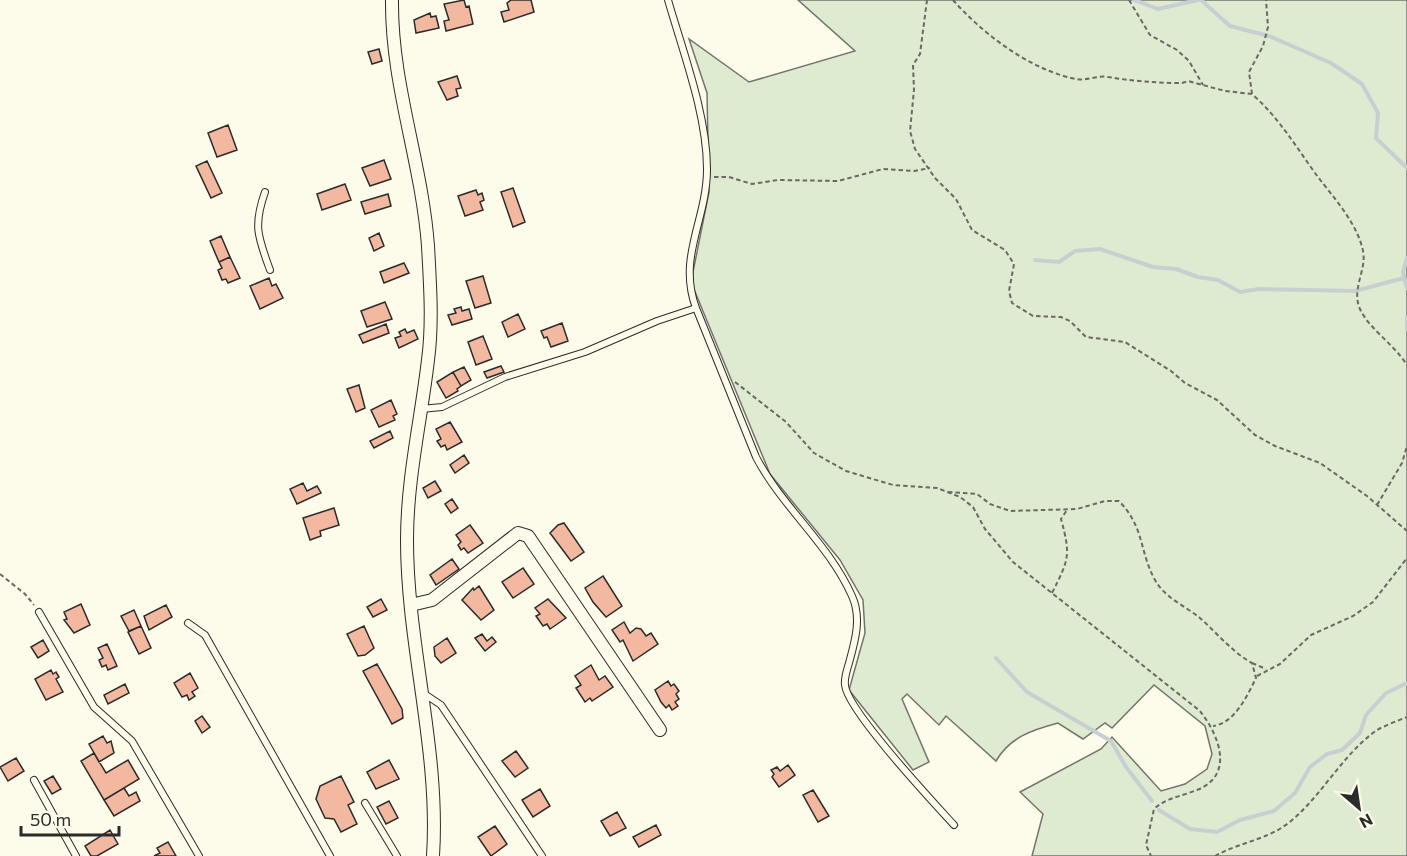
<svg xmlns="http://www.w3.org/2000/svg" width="1407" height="856" font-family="Commissioner,sans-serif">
	<rect width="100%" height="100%" fill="#fdfbea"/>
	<path fill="#deebd1" stroke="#74746e" stroke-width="1.5" d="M798 0H1407V856H1032L1043 814 1020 792 1101 749 1112 737 1161 791 1185 784 1207 769 1212 754 1205 726 1154 685 1112 728 1105 723 1083 739 1058 723C1032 730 1010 737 996 761L946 716 939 725 907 694 902 699 929 762 913 770 849 690 865 633 863 600 840 560 770 474 691 282 709 192 707 93 689 39 749 82 855 51Z"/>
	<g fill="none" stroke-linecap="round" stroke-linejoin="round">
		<path stroke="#c7d0d0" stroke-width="4" d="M1134 0 1158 9 1198 0
			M1201 0 1230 26 1269 36 1331 63 1362 84 1378 113 1376 138 1407 168
			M1407 258 1403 272 1407 288
			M1035 260 1059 262 1075 251 1100 249 1153 267 1176 269 1198 277 1218 280 1240 292 1259 289 1355 291 1404 278
			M1407 317V329
			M996 658 1027 692 1111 741 1126 767 1152 801
			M1159 810 1190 829 1217 832 1240 820 1274 811 1295 793 1310 767 1327 754 1342 750 1360 733 1366 715 1386 693 1407 683"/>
	</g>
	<path fill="#f2b8a0" stroke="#2b2b2b" stroke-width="1.5" d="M464 0 466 7 469 6 473 24 446 31 444 21 449 20 444 4Z
		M511 0H531L534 12 504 22 501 12 509 10 507 3Z
		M430 13 431 17 436 16 439 28 416 33 414 20Z
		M379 49 382 61 372 64 368 52Z
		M457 76 461 88 456 89 458 96 447 100 438 82Z
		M228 125 237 150 217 157 208 133Z
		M384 160 391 179 370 186 362 168Z
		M207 161 222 193 211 198 196 166Z
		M345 184 351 200 322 210 317 194Z
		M513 188 525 222 513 227 501 192Z
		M476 190 478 195 482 193 484 200 480 202 483 210 465 216 458 196Z
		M388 194 391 206 365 214 361 202Z
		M379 233 384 246 374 251 369 238Z
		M221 236 230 257 219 262 210 241Z
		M230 257 240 278 228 283 226 279 222 280 218 270 222 268 219 262Z
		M404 263 409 273 384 283 380 272Z
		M483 276 491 303 475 308 466 281Z
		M269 278 272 286 276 284 283 298 260 309 250 286Z
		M385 302 392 319 367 327 361 311Z
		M461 307 462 311 469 309 472 319 452 325 448 315 456 313 454 309Z
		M518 314 525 329 508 337 502 322Z
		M562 323 568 341 551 347 547 337 544 338 541 331Z
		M386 324 389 333 363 343 359 335Z
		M405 329 407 333 414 330 418 339 399 348 395 338 401 336 399 332Z
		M483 336 492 359 476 365 468 342Z
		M501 366 504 372 487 378 484 372Z
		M464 367 471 380 461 386 453 372Z
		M453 372 461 386 457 389 458 391 446 398 437 382Z
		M359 385 365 408 356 412 347 389Z
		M391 400 397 414 393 416 395 420 379 427 371 410Z
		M450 422 462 442 447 450 445 445 441 447 437 441 441 439 436 429Z
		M390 431 393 438 374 448 370 441Z
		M464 455 469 463 455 473 450 465Z
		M435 481 441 491 428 498 423 488Z
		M303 483 307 491 317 486 321 493 297 504 290 489Z
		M452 499 458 508 451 513 445 504Z
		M334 508 339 525 320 531 321 536 310 540 303 518Z
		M564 523 584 552 571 561 550 533 558 525Z
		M470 525 483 543 468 553 464 548 461 550 458 545 461 542 456 535Z
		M452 559 459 569 436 585 430 575Z
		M523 568 534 584 513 598 502 582Z
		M603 576 622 606 606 617 593 602 585 588Z
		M479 586 494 610 481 620 462 600 473 588 474 590Z
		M381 599 387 610 373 617 367 607Z
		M548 599 566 618 550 629 547 624 543 626 536 616 540 614 535 608Z
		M81 604 90 625 74 633 64 620 67 619 64 612Z
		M166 605 172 617 149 630 144 616Z
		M134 610 141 626 129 631 121 616Z
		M624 622 630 633 636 628 641 629 646 636 651 633 658 644 633 661 623 640 620 642 612 630Z
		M141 626 151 648 139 654 128 632Z
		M364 626 374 648 365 655 358 656 347 634Z
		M482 634 487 641 492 637 496 642 485 651 475 638Z
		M447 638 456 653 441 663 435 656 434 647Z
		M43 640 49 651 38 658 31 647Z
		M107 644 117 666 108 670 106 665 102 667 99 660 103 658 98 648Z
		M377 664 402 709 403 718 392 724 363 671Z
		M591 665 599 680 605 676 613 687 592 701 590 698 585 702 576 688 581 685 575 676Z
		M51 670 53 674 56 672 59 677 56 679 63 692 46 700 35 679Z
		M190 673 198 688 192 692 195 696 189 700 187 695 182 697 174 683Z
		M668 681 671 686 674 684 679 691 676 694 679 699 675 702 678 706 672 710 669 705 666 708 661 702 655 690Z
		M125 684 129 693 108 704 104 695Z
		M202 716 210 727 202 733 195 721Z
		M103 736 107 743 111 741 114 753 99 762 89 744Z
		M516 751 528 768 515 777 502 761Z
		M94 753 106 773 128 760 139 779 104 800 81 761Z
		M16 758 24 771 8 781 0 767Z
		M389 760 399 779 376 789 367 772Z
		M788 765 795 775 779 787 772 777 774 774 771 770 777 767 780 771Z
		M53 776 61 789 52 794 44 781Z
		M341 776 354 802 348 805 357 824 341 832 334 819 325 818 316 799 320 786Z
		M124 788 129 796 136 792 140 801 114 816 104 800Z
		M540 789 550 806 533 817 522 800Z
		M813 790 829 816 818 822 803 795Z
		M389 801 398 818 386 824 377 807Z
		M617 812 626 828 610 836 601 821Z
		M656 825 661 835 639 847 633 837Z
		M495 826 507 844 491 856 478 837Z
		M110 830 118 844 97 856H91L85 846Z
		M168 842 176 856H154L160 853 157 848Z"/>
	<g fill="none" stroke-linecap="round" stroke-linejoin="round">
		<defs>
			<path id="service" d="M668 0C683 52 707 115 707 169 707 220 677 257 696 308
				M265 192C253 226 258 237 270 270
				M421 409 442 407 505 377 585 352 657 321 696 308 756 457C782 507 829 544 852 596 862 618 855 641 849 663 847 670 844 678 845 685 847 710 933 802 954 825
				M39 612 94 707 132 741 199 856
				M188 623 205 635 330 856
				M423 693 441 705 542 856
				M34 780 76 856
				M365 803 397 856"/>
			<path id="minor" d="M392 0C391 84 422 163 428 246 430 284 433 322 428 360 421 420 407 479 407 540 407 646 440 750 433 856
				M411 605 432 600 518 533 528 536 660 730"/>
		</defs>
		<use href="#service" stroke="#2b2b2b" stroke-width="8"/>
		<use href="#minor" stroke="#2b2b2b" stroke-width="14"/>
		<path stroke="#6a6964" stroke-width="2" stroke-dasharray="4.5 3" stroke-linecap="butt" d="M927 0 920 54 913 65 914 90 910 131 915 149 935 178 956 199 972 230 1005 250 1014 264 1009 291 1012 303 1033 316 1061 317 1070 321 1086 337 1125 342 1171 371 1185 383 1217 400 1255 435 1275 446 1320 463 1367 496 1407 531
			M953 0C983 34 1030 70 1076 79 1087 81 1098 75 1108 77 1132 81 1156 83 1182 83L1188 81 1225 91 1252 94C1278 117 1295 145 1315 173 1332 196 1357 222 1363 251 1367 270 1351 289 1360 309 1369 329 1393 343 1407 365
			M1129 0 1150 35 1177 50 1189 61 1203 85
			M1252 94 1249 72 1263 46 1268 27 1266 0
			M714 177H729L752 184 778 180 838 181 883 169 914 171 930 168
			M735 382 786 422 814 453 846 471 893 485 937 488 960 497 973 507 985 529 1013 562 1200 711C1219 735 1235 775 1197 790 1182 796 1166 798 1154 809L1146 845 1151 856
			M948 492 977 494 990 504 1010 511 1077 509 1105 501H1119C1145 528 1139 551 1155 580 1164 597 1185 606 1200 618 1217 633 1232 652 1252 663L1256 678C1247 696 1235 723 1213 726
			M1377 505 1402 463 1407 446
			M0 574 25 594 34 605
			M1052 593C1069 559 1071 556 1061 519L1067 510
			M1252 663 1266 669
			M1257 676 1280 664 1311 635 1353 616 1373 602 1407 558
			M1215 856C1240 842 1268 840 1291 821 1323 794 1343 754 1377 730 1386 725 1397 721 1407 717"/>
		<use href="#service" stroke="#fdfbea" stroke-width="6"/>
		<use href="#minor" stroke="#fdfbea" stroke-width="12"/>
	</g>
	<g transform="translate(1359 808) rotate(151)" stroke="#fdfbea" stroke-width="4.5" paint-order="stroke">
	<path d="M0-4.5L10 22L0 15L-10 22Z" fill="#2b2b2b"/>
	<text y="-9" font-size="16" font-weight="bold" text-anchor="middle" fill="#2b2b2b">N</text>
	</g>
	<path d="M21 826v9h98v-9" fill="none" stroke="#2b2b2b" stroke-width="3"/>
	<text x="30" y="826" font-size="18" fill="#2b2b2b" stroke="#fdfbea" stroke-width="4.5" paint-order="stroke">50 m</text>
</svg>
